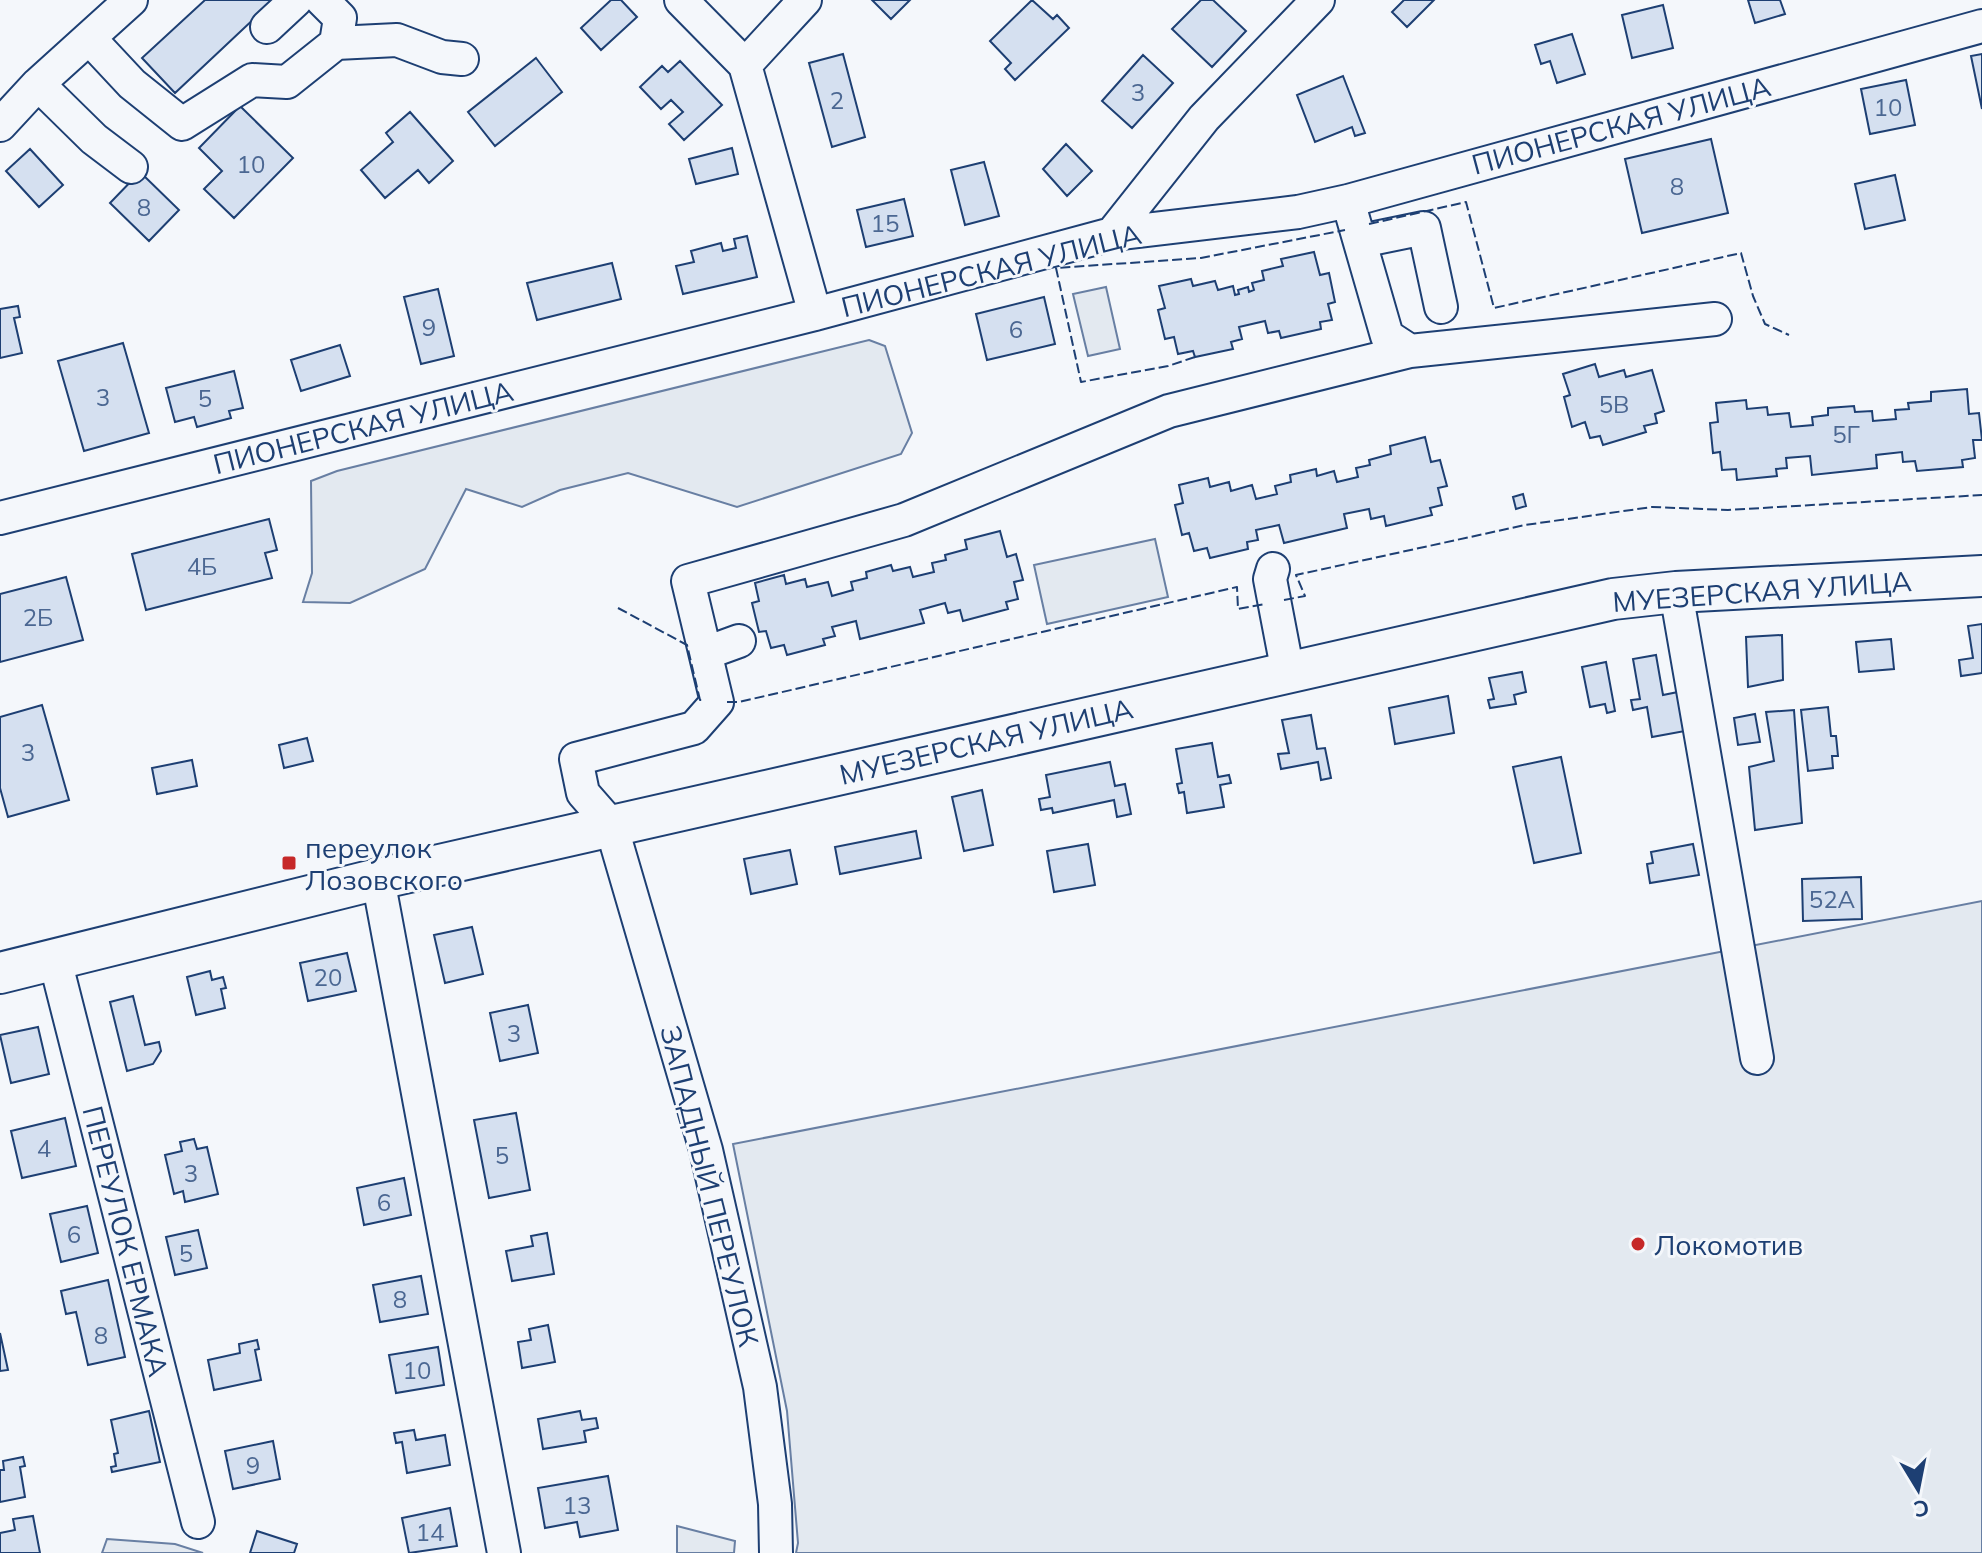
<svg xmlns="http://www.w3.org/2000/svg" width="1982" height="1553" font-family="Mulish,sans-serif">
	<rect width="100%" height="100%" fill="#f4f7fb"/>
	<path fill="#e3e9f0" stroke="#687fa3" stroke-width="2" d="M1106 287 1120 349 1088 356 1073 294Z
		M869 340 885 346 912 433 901 454 737 507 628 473 560 490 522 507 466 489 425 569 350 603 303 602 312 573 311 481 337 471Z
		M1155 539 1168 597 1047 624 1034 565Z
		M1982 901V1553H796L798 1543 787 1411 733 1144Z
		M677 1526 735 1541 734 1553H677Z
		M107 1539 175 1544 203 1553H102Z"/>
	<path fill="#d5e0f0" stroke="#1d3f73" stroke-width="2" d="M205 0H274L175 93 142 58Z
		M611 0H621L637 17 601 50 581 28Z
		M872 0H910L891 19Z
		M1032 0 1053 19 1057 15 1069 28 1015 80 1005 69 1011 63 990 41Z
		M1201 0H1213L1246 31 1212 67 1172 29Z
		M1404 0H1434L1407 27 1392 12Z
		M1748 0H1780L1785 14 1755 23Z
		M1663 5 1673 48 1632 58 1622 15Z
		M1572 34 1585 74 1557 83 1550 61 1541 64 1535 45Z
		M843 54 865 137 832 147 809 63Z
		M1982 54V109L1971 56Z
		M1143 55 1173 83 1132 128 1102 101Z
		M536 58 562 92 495 146 468 112Z
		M680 61 722 105 684 140 669 124 683 112 671 100 661 109 640 87 662 66 668 72Z
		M1343 76 1365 133 1355 136 1352 127 1315 142 1297 95Z
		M1906 80 1915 125 1870 134 1861 89Z
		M240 106 293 158 234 218 204 189 222 171 199 148Z
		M410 112 453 161 429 183 418 170 385 198 361 170 393 142 386 133Z
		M1711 139 1728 213 1642 233 1625 159Z
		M1066 144 1092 171 1067 196 1043 169Z
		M732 148 738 174 696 184 689 159Z
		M30 149 63 185 39 207 6 171Z
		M984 162 999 216 965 225 951 170Z
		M140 172 179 210 149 241 110 203Z
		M1895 175 1905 220 1865 229 1855 184Z
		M904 199 913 236 866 247 857 210Z
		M747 236 757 277 683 294 676 266 694 262 691 251 721 243 723 251 736 248 734 239Z
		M1314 252 1320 275 1329 273 1335 302 1328 304 1332 320 1320 322 1321 329 1281 338 1279 331 1268 333 1265 321 1239 327 1242 339 1231 342 1233 349 1195 357 1193 351 1178 354 1174 337 1165 339 1158 310 1165 308 1159 286 1191 279 1193 286 1215 281 1218 290 1233 286 1235 295 1239 294 1238 290 1248 287 1249 292 1254 290 1252 283 1264 280 1262 271 1283 266 1281 259Z
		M612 263 621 299 537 320 527 283Z
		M438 289 454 356 421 364 404 297Z
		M1044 297 1055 344 987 360 976 314Z
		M18 306 20 317 14 318 22 353 0 358V309Z
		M123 343 149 433 84 451 58 361Z
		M340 345 350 376 301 391 291 360Z
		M1595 364 1599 377 1624 370 1626 377 1652 370 1664 411 1655 414 1657 423 1644 426 1646 432 1603 445 1600 436 1590 438 1585 422 1572 427 1564 397 1570 395 1563 374Z
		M234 371 243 408 229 411 231 418 197 427 194 417 175 422 166 388Z
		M1967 389 1969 414 1979 413 1982 440H1973L1975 458 1962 460 1963 467 1917 471 1915 461 1903 462 1902 452 1876 455 1877 468 1812 475 1810 456 1786 458 1787 468 1776 469 1777 476 1737 480 1736 469 1722 470 1720 452 1713 453 1710 423 1718 422 1716 403 1746 400 1747 409 1767 407 1768 415 1789 413 1791 427 1813 425 1812 417 1828 415V408L1854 406 1855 412 1872 411 1873 421 1896 419 1895 410 1909 409 1908 403 1931 401V392Z
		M1425 437 1431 462 1440 460 1447 486 1438 488 1442 505 1430 508 1432 515 1386 526 1384 516 1371 519 1369 509 1344 514 1347 528 1284 543 1279 525 1256 530 1258 540 1247 542 1248 549 1210 558 1207 548 1194 551 1189 533 1182 535 1175 505 1183 503 1179 485 1208 478 1210 487 1229 482 1231 491 1252 485 1256 499 1277 494 1275 486 1291 482 1290 475 1316 469 1317 476 1334 471 1337 482 1358 477 1356 468 1370 465 1369 460 1391 454 1390 446Z
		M1523 494 1526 506 1516 509 1513 497Z
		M269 519 277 550 265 553 272 578 146 610 132 554Z
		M1000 531 1007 557 1016 554 1023 580 1014 582 1018 599 1006 602 1008 609 963 621 960 610 948 613 945 603 920 610 924 623 860 639 856 621 832 627 835 636 823 639 825 645 787 655 784 645 771 648 766 631 759 632 752 603 759 601 755 583 784 575 786 584 805 579 807 587 828 582 832 596 853 590 851 582 867 578 866 572 891 565 893 571 910 567 913 577 934 572 932 563 946 560 945 555 967 549 965 540Z
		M66 577 83 640 0 662V594Z
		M1982 624V673L1961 676 1959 660 1973 658 1968 626Z
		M1782 635 1783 680 1748 687 1746 637Z
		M1891 639 1894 669 1859 672 1856 642Z
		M1656 655 1663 695 1678 692 1685 731 1652 737 1647 707 1633 710 1631 700 1640 699 1633 659Z
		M1606 662 1615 711 1607 713 1605 704 1590 707 1582 667Z
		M1522 672 1526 692 1514 695 1516 704 1490 708 1488 700 1494 699 1489 678Z
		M1448 696 1454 733 1395 744 1389 708Z
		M42 705 69 800 8 817 0 788V717Z
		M1828 707 1831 736H1836L1838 756H1832L1833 768 1808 771 1801 710Z
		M1794 710 1802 823 1755 830 1749 767 1774 761 1766 712Z
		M1755 714 1760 742 1738 745 1734 718Z
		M1311 715 1317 749 1325 748 1331 778 1321 780 1318 762 1281 769 1278 754 1289 753 1282 720Z
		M307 738 313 761 284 768 279 745Z
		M1212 743 1218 777 1229 775 1231 783 1220 785 1224 807 1187 813 1184 792 1179 793 1177 784 1182 783 1176 749Z
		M1561 757 1581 853 1534 863 1513 767Z
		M192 760 197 786 157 794 152 768Z
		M1110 762 1115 786 1125 784 1131 814 1117 817 1114 800 1053 813 1052 808 1041 810 1039 799 1050 797 1046 775Z
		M982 790 993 845 964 851 952 797Z
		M916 831 921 858 840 874 835 847Z
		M1088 844 1095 885 1054 892 1047 851Z
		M1693 844 1699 875 1650 883 1647 864 1653 863 1651 852Z
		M790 850 797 884 751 894 744 859Z
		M1861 877 1862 919 1803 921 1802 879Z
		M472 927 483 974 445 983 434 935Z
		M347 953 356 991 308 1001 300 963Z
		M210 971 212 980 223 977 226 988 221 989 225 1008 196 1015 187 977Z
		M133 996 145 1045 159 1042 161 1051 153 1064 127 1071 110 1002Z
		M528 1005 538 1053 500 1061 490 1013Z
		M38 1027 49 1074 11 1083 0 1035Z
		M516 1113 530 1190 489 1198 474 1120Z
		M65 1118 76 1166 22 1178 11 1131Z
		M194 1139 197 1149 207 1147 218 1194 185 1202 183 1191 174 1194 165 1155 182 1151 180 1142Z
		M404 1178 411 1215 364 1225 357 1188Z
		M87 1206 98 1253 61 1262 50 1214Z
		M198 1230 207 1268 175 1275 166 1237Z
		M547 1233 554 1274 512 1281 506 1251 533 1246 531 1236Z
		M421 1276 428 1314 380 1322 373 1285Z
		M108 1280 125 1357 88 1365 76 1312 66 1314 61 1291Z
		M548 1325 555 1362 522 1368 518 1342 531 1340 529 1329Z
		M0 1333 8 1370 0 1371Z
		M257 1340 259 1349 255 1350 261 1380 214 1390 208 1360 240 1353 239 1344Z
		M438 1347 444 1385 396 1393 389 1355Z
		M149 1411 160 1462 112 1472 111 1467 116 1466 114 1454 118 1453 111 1420Z
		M580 1411 582 1420 596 1418 598 1428 584 1431 586 1442 543 1449 538 1419Z
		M414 1430 416 1440 445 1435 450 1465 407 1473 402 1442 396 1443 394 1433Z
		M273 1441 280 1479 233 1489 225 1451Z
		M23 1457 25 1466 20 1467 25 1497 0 1502V1470H4L3 1461Z
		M608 1476 618 1530 580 1537 577 1522 545 1528 538 1488Z
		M450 1508 457 1546 409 1553 402 1518Z
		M33 1516 40 1553H0V1533L15 1530 13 1519Z
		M257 1531 297 1544 294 1553H250Z"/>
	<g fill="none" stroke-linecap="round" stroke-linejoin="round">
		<defs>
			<path id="minor" d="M681 0 745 65 815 314
				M267 27 296 0
				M89 38 132 84 182 124 252 80 287 82 336 43 340 18 322 0
				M336 43 397 40 442 57 462 59
				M745 65 805 0
				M38 84 94 139 131 167
				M0 125 38 84 131 0
				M1348 201 1387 336 1410 351
				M1112 234 1204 118 1318 0
				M1361 241 1424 228 1441 307
				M0 518 815 314 1112 234 1298 212 1348 201 1982 26
				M1273 569 1270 579 1288 673
				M1676 592 1757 1058
				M706 653 739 641
				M378 879 504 1553
				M55 960 198 1522
				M776 1553 775 1504 760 1387 706 1150 611 825 583 793 576 759 694 728 717 702 688 581 904 520 1169 411 1410 351 1715 319"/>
			<path id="major" d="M0 973 378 879 1613 599 1676 592 1982 576"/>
		</defs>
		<use href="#minor" stroke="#1d3f73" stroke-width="36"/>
		<use href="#major" stroke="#1d3f73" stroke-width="44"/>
		<use href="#minor" stroke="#f4f7fb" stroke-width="32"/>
		<use href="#major" stroke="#f4f7fb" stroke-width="40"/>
		<path stroke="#1d3f73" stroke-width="2" stroke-dasharray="10 4" stroke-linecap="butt" d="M1369 224 1466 202 1494 308 1741 253 1753 296 1765 324 1789 335
			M1195 357 1168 366 1081 382 1056 268 1201 258 1345 230
			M1284 600 1305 596 1296 575 1525 525 1652 507 1728 510 1982 495
			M618 608 687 645 700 700H703
			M727 702H739L1237 587 1238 609 1265 604"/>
	</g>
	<g fill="#c62828" stroke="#f4f7fb" stroke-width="3">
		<rect x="281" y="855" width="16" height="16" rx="4"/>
		<circle cx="1638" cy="1244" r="8"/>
	</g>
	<g text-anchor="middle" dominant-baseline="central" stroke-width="6" stroke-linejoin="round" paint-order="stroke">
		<g font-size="24" fill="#4b6792">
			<text x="1138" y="92">3</text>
			<text x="837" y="100">2</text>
			<text x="1888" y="107">10</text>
			<text x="251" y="164">10</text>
			<text x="1677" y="186">8</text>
			<text x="144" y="207">8</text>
			<text x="885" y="223">15</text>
			<text x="429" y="327">9</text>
			<text x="1016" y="329">6</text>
			<text x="103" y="397">3</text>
			<text x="205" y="398">5</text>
			<text x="1614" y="404">5В</text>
			<text x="1846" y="434">5Г</text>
			<text x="202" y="566">4Б</text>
			<text x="38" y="617">2Б</text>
			<text x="28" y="752">3</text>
			<text x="1832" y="899">52А</text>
			<text x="328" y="977">20</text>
			<text x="514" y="1033">3</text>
			<text x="44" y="1148">4</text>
			<text x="502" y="1155">5</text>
			<text x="191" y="1173">3</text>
			<text x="384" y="1202">6</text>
			<text x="74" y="1234">6</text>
			<text x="186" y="1253">5</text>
			<text x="400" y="1299">8</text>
			<text x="101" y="1335">8</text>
			<text x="417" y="1370">10</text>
			<text x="253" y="1465">9</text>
			<text x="577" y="1505">13</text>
			<text x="430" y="1532">14</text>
		</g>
		<g font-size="28" fill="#1d3f73" stroke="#f4f7fb">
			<text transform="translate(1621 125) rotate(-15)">ПИОНЕРСКАЯ УЛИЦА</text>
			<text transform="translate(991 270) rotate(-14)">ПИОНЕРСКАЯ УЛИЦА</text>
			<text transform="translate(363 427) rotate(-14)">ПИОНЕРСКАЯ УЛИЦА</text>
			<text transform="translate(1762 591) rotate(-4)">МУЕЗЕРСКАЯ УЛИЦА</text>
			<text transform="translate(986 741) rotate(-13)">МУЕЗЕРСКАЯ УЛИЦА</text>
			<text transform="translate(710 1186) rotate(76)">ЗАПАДНЫЙ ПЕРЕУЛОК</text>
			<text transform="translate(126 1241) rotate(76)">ПЕРЕУЛОК ЕРМАКА</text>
		</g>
		<g font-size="28" fill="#1d3f73" stroke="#f4f7fb" text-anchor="start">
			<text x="305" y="847">переулок<tspan x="305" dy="32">Лозовского</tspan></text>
			<text x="1654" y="1244">Локомотив</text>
		</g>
	</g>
	<g transform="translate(1918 1489) rotate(170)" stroke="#f4f7fb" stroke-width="6" paint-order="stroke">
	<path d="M0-6L14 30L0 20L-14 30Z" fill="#1d3f73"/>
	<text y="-12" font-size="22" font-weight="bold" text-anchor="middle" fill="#1d3f73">С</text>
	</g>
</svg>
